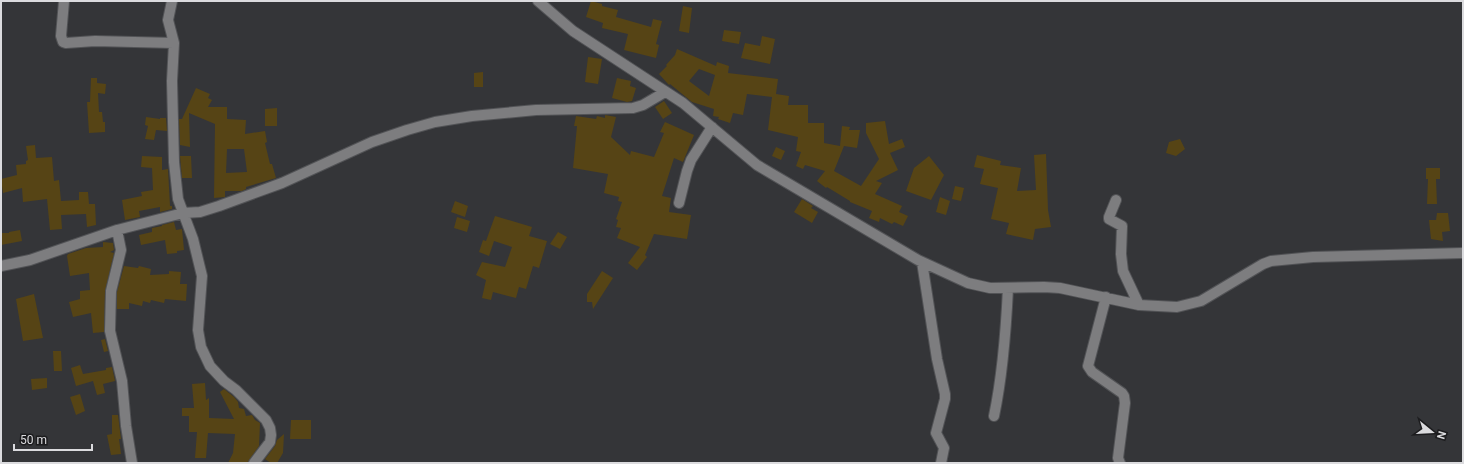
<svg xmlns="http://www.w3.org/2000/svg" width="1464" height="464" font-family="Roboto,sans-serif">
	<rect width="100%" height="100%" fill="#343538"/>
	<path fill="#564415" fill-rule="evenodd" d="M591 1 602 4V6L618 10 616 17 651 27 653 19 662 21 656 44 659 45 656 58 624 50 628 34 602 28 603 23 586 17Z
		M683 6 692 8 689 33 679 31Z
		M724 30 741 32 739 44 722 41Z
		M762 36 775 39 770 64 741 58 745 43 760 46Z
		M677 49 716 66 717 62 729 66 728 73 778 79 776 94 789 96 788 105H808V123H824V143L840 146 842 126 850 127 849 130H860L857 148 844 146 834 171 861 186 879 159 866 133V123L885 121 889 144 902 139 905 147 890 153 898 170 876 181 882 183 875 194 902 206 899 212 908 216 903 226 894 222 892 224 880 218 879 222 869 218 872 211 850 202V201L827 187 826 188 817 181 825 171 805 165 803 169 796 166 801 152 796 151 798 137 768 130 772 97 747 94 743 115 733 113 730 123 718 119 719 117 713 116 714 109 692 102 670 84 669 85 659 74 667 66 666 65 675 55ZM699 69 715 75 709 96 689 81Z
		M588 57 602 59 598 84 585 82Z
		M483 72V87H474V73Z
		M91 78H97V83L106 84 105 94 98 93 99 112H102L103 122H105V132L89 133 87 102H90Z
		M617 78 631 81 630 86 636 88 632 101 627 102 612 98Z
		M196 88 210 94 208 98 212 100 208 107H227V119L246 120 245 134 265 131 267 142 265 143 270 164H272L276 178 246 187V189L242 191H225V197L214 198 215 124 189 113 190 147 180 145 179 119H182ZM227 149H244L247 172 226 173Z
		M664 101 672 113 663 119 655 107Z
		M277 108V126H265V109Z
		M605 115 616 117 611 137 630 155 631 151 654 157 664 133 660 132 665 122 694 135 683 162 674 158 662 196 671 198 669 212 691 215 687 239 654 234 645 255 647 257 637 270 628 263 640 247 617 238 621 228 616 227 618 220 616 219 622 202 618 201 619 197 604 193 608 174 573 168 577 126H574L576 116 596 119 597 116 605 118Z
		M146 117 160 119V118H166L167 131 156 130 154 140 145 139 148 126 145 125Z
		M1180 139 1185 149 1176 156 1166 153 1169 142Z
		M35 145 36 158 52 157 54 181 59 180 61 201 79 200V192H88L89 204H95L96 225 87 227 86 214 61 215 62 229 50 230 47 199 23 202 22 188 3 193 1 179 17 175 16 165 26 164V161L28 160 26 146Z
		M776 147 785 151 781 160 772 156Z
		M1046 154 1048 210 1051 227 1035 229 1033 240 1006 234 1009 223 991 219 998 188 980 184 984 169 974 167 977 155 1001 161 1000 165 1021 168 1017 191 1036 190 1034 155Z
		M142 156 162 157V170L168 169 170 206H172V209L160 212V207L139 211 140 217 125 220 122 200 142 196 141 192 153 190 152 168 141 167Z
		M180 156H191L192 178H182Z
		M929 156 944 175 931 200 906 191 914 168Z
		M1426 168H1440V179H1436L1437 204H1427L1428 179H1426Z
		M955 186 964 188 961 201 952 199Z
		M940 197 950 201 946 215 936 212Z
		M802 199 813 206 811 208 818 212 812 223 794 212Z
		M455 201 468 206 465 217 451 212Z
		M1437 213H1448L1450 231 1442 232 1443 241 1431 239 1429 220H1436Z
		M495 216 532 227 529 236 547 241 539 268 533 266 526 289 519 287 516 298 493 292 491 300 482 298 486 280 476 275 482 262 505 267 512 247 494 241 489 256 479 252 483 240 486 241Z
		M457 217 470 221 467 232 454 228Z
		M174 222 176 230 182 229 184 250 177 251V253L167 254 165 240 141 245 139 235 152 232V228L162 226V225Z
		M20 230 22 241 1 245V233H9V232Z
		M558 232 567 237 560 249 550 244Z
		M103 242 113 243 114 250 110 252 114 253 105 291 104 332 93 333 91 313 73 317 69 302 80 299V291L90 290 89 273 70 276 67 256 68 254 86 248 103 247Z
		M124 266 138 268 139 266 151 269 150 275 169 274V271L181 272 180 284H187L186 301 165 299 164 303 151 300 150 303 143 301 142 306 129 303V309H117V292Z
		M602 271 613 278 593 309 592 302H587V294Z
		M34 294 43 338 23 341 16 299Z
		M105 339 108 351 104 352 101 340Z
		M53 351H61L62 371H54Z
		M80 365 83 374 106 370V368L112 367 115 381 103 384 105 393 97 395 93 381 76 386 71 368Z
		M47 378V388L32 390 31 379Z
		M205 383 206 400 209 398V418L234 419 220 392 224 389 234 397 238 402 239 408 244 409 246 416 252 415 255 420 260 423 259 446 247 463H228L233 453 235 434 208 433 206 458H195L197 432H189V416H182V408H194L192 384Z
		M80 394 85 411 76 415 70 397Z
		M112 415H118L121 439H119L121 454 111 455 107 435 112 434Z
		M291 420H311V439H290Z
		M284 434 283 453 277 463H271L265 459 275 446 277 440Z"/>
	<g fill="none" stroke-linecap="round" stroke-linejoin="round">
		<defs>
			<path id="minor" d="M64 1 61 36 63 42 66 43 95 41 174 43
				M172 1 168 20 174 43 172 81 174 162 178 199 193 239 202 276 198 330 201 347 210 366 224 381 236 390 266 420 270 428 271 435 270 442 254 463
				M538 1 573 31 683 103 757 165 918 260 968 283 990 288 1044 287 1060 288 1139 305 1177 307 1201 301 1263 264 1271 261 1313 257 1463 253
				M1116 200 1109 217V219L1122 226 1121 254 1123 271 1139 305
				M679 203 687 171 691 160 712 127
				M117 230 121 250 111 291 110 331 122 381 126 426 132 463
				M922 262 937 359 945 394V399L936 433 944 448 941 463
				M1 266 30 260 117 230 183 213 200 212 219 206 282 183 372 142 407 130 435 122 472 116 536 110 633 108 643 105 665 92
				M1106 297 1088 366 1092 372 1122 393 1124 396 1125 403 1118 458 1120 463
				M994 416C1003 373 1006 331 1008 288"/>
		</defs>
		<use href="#minor" stroke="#525356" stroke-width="12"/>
		<use href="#minor" stroke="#7d7d7f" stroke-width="10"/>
	</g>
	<rect width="1464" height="464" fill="none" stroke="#dbdbde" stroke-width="4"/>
	<g transform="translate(1432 432) rotate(108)" stroke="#1c1c1e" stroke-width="3" paint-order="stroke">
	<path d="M0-3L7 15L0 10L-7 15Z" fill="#dbdbde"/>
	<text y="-6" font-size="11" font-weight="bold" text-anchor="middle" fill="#dbdbde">N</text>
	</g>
	<path d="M14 444v6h78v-6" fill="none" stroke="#dbdbde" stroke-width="2"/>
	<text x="20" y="444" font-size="12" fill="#dbdbde" stroke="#1c1c1e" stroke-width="3" paint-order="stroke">50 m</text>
</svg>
